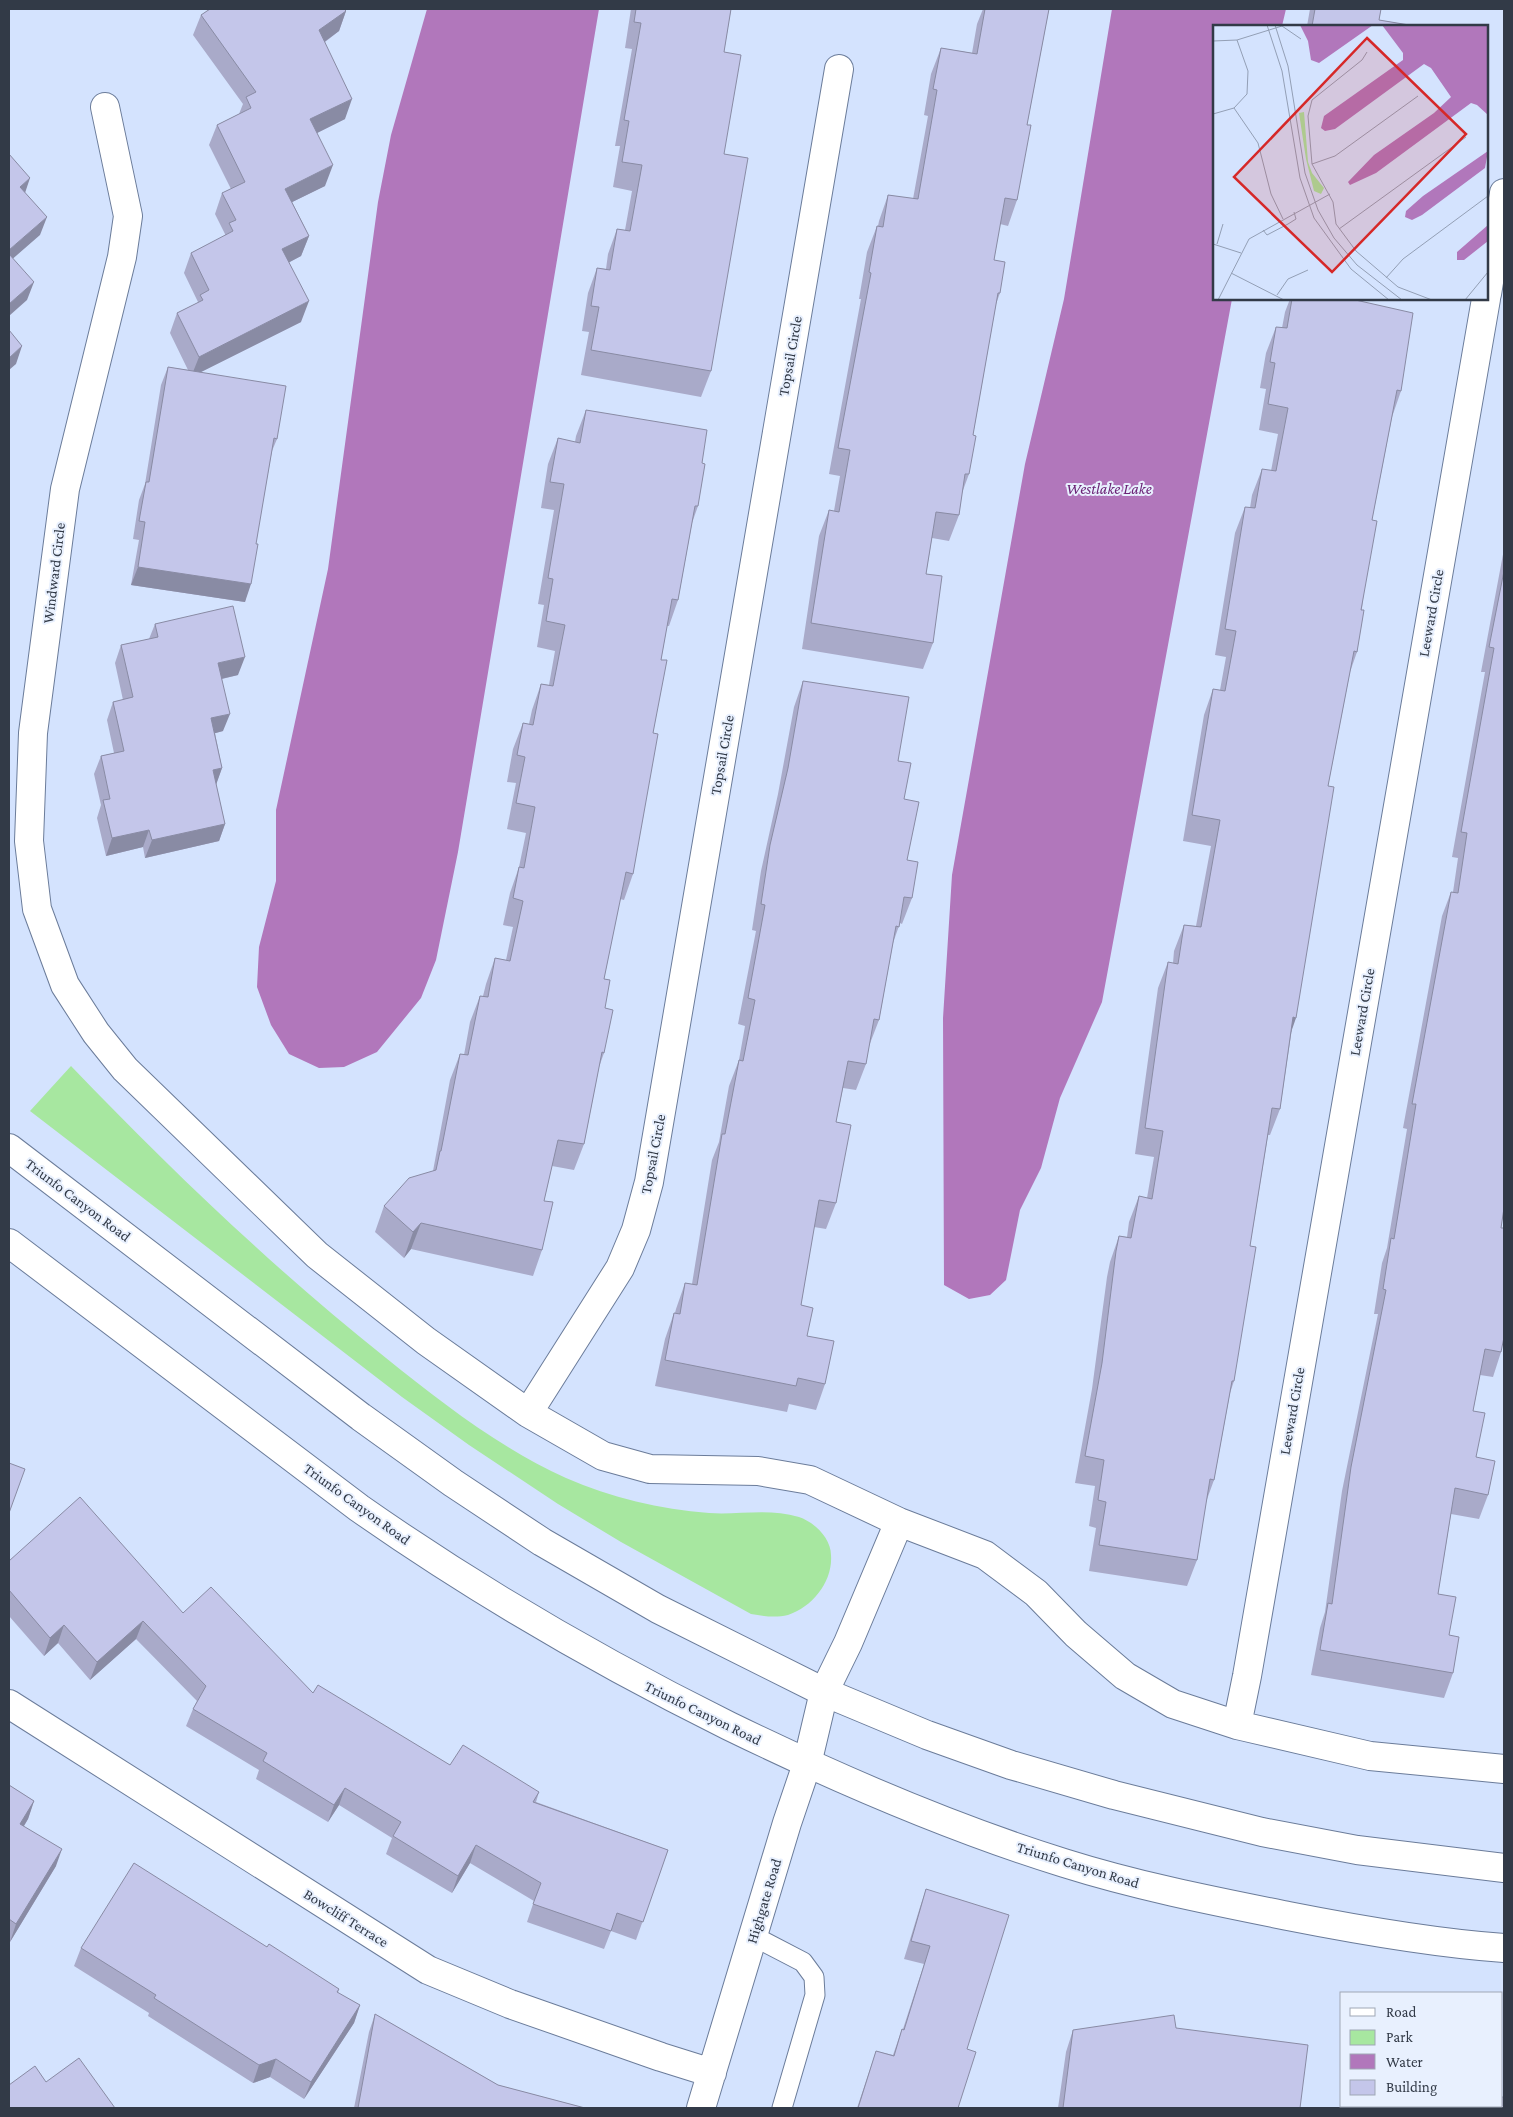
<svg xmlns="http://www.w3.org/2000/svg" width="1513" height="2117" font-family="'Crimson Pro',serif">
	<rect width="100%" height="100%" fill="#d4e3fe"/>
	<path fill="#a7e7a0" d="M71 1066C170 1169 274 1269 386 1358 442 1403 500 1448 566 1478 611 1498 660 1509 709 1513 739 1515 769 1508 799 1517 814 1522 831 1538 831 1555 833 1581 813 1607 788 1615 775 1618 764 1616 751 1614L621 1542 558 1504 469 1445 402 1397 30 1111Z"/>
	<path fill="#b177bb" d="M427 9H599L458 852 436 960 421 998 377 1052 344 1067 319 1068 289 1054 271 1025 257 987 259 947 276 881V810L328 569 378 202 391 135Z
		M1112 9H1286L1282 26H1214V299H1232L1102 1002 1060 1098 1041 1168 1020 1210 1006 1280 990 1295 969 1299 944 1285 943 1018 952 875 1025 464 1064 299Z"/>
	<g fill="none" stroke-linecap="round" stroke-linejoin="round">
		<defs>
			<path id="lane" d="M753 1936 803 1962 814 1977 815 1995 782 2108"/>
			<path id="street" d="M105 107 128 216 122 257 65 489 33 733 29 841 37 909 65 985 96 1033 125 1069 317 1255 426 1341 528 1413 603 1456 650 1469 758 1471 810 1480 899 1522 985 1555 1036 1593 1076 1634 1125 1676 1173 1704 1237 1725 1370 1756 1504 1769
				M1487 294 1504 193
				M528 1413 620 1268 636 1230 649 1182 839 69
				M9 1704 428 1970 510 2004 661 2057 712 2073
				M1237 1725 1247 1676 1486 299
				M701 2108 787 1823 807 1764 824 1692 848 1643 899 1522"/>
			<path id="secondary" d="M9 1148 361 1417 453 1483 542 1542 658 1609 824 1692 927 1735 1011 1765 1114 1795 1262 1832 1357 1850 1504 1868
				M9 1243 359 1508C476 1590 600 1662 729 1726 838 1779 948 1827 1064 1863 1137 1886 1213 1901 1288 1916 1359 1930 1432 1943 1504 1948"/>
		</defs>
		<use href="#lane" stroke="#6b7c9a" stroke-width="21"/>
		<use href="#street" stroke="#6b7c9a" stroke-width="30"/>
		<use href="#secondary" stroke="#6b7c9a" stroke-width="30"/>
		<use href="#lane" stroke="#fff" stroke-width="19"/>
		<use href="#street" stroke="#fff" stroke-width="28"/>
		<use href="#secondary" stroke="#fff" stroke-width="28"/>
	</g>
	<path fill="#a9aac9" d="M210 9H346H345L346 11 339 31 325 42 345 119 317 133 325 186 292 202 309 236 301 256 289 262 301 322 201 372 277 439 272 451 245 602 131 585 139 540 133 539 139 500 145 484 161 385 168 367 188 370 170 333 177 313 197 303 198 302 184 273 191 253 225 236V234L215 214 222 193 231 189 209 145 217 125 239 114 243 104 193 35 201 15Z
		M631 9H731L724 52V154L711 371 701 397 581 375 589 332 582 331 588 293 597 268 606 269 608 254 617 229 625 230 632 191 613 187 620 146H615L632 49 625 48Z
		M983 9H1049L1027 125 1017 200 1008 226 1000 224 994 260 1000 293 996 304 973 435 969 474 962 493 959 515 949 541 932 538 926 574 933 643 923 669 802 649 819 536 829 510 834 511 840 476 829 474 861 299H859L867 252 877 226H878L879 221 888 195 913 199 928 116 924 115 931 74 941 48 972 53 977 24Z
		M1310 9H1381L1379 20 1415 26H1307Z
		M1290 299H1351L1401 391 1392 417 1372 520 1357 652 1350 672 1328 786 1280 1109 1270 1135H1268L1250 1246 1234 1381 1230 1393 1214 1480 1206 1502 1197 1560 1187 1586 1089 1571 1096 1528 1089 1526 1095 1486 1075 1483 1092 1389 1107 1277 1110 1262 1119 1236 1127 1237 1129 1222 1139 1196 1147 1198 1154 1157 1135 1154 1158 988 1168 962 1173 963 1174 951 1184 925 1196 926 1211 846 1183 841 1204 715 1213 689 1220 690 1226 657 1215 655 1235 533 1245 507 1250 508 1252 495 1262 469 1271 471 1278 434 1259 430 1266 389 1260 388 1266 353 1276 327 1282 328 1285 312Z
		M586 410 702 463 698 506 692 523 678 600 669 626H667L661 660 653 733 633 874 624 900 620 899 604 979 605 1008 604 1053 599 1067 584 1144 574 1170 552 1166 544 1201 542 1250 533 1276 411 1249 404 1258 375 1232 384 1206 433 1171 450 1080 460 1054 464 1055 470 1022 480 996H483L486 984 495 958 506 960 513 927 503 925 510 893 519 867 526 833 507 829 516 783 507 782 513 749 523 723 529 724 532 710 541 684 549 685 555 651 537 647 544 605 538 604 554 510 541 508 548 464 558 438 575 442 576 436Z
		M1504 549V1208L1501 1228V1352L1493 1377 1480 1375 1473 1411 1476 1457 1488 1495 1479 1519 1451 1514 1438 1594 1449 1635 1453 1673 1444 1698 1311 1675 1320 1628 1325 1612 1342 1491 1378 1314H1374L1382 1263 1387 1248 1407 1129 1403 1128 1442 916 1451 892H1453L1458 858 1452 857 1485 672H1481Z
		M155 624 238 675 222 679 223 731 215 733 222 768 216 784 225 824 219 841 145 858 143 847 106 856 97 818 101 805 94 774 101 756 114 753 107 720 113 702 123 700 115 663 121 645 149 639Z
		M803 681 898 761 904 799 907 860 912 898 902 924 900 923 893 943 879 1020 869 1046 866 1064 856 1090 843 1088 836 1122V1203L826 1229 814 1227 801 1305 807 1336 825 1384 816 1410 789 1404 787 1412 655 1386 665 1339 674 1313H675L676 1309 685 1283 692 1284 712 1160 719 1142 729 1086 739 1060 745 1026 738 1024 756 931 752 930 761 871 778 794 794 707Z
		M9 1561 183 1613 313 1693 450 1765 539 1792 536 1802 668 1850 636 1940 611 1931 604 1949 527 1922 534 1901 470 1863 452 1893 386 1854 392 1838 339 1805 328 1822 256 1779 259 1770 186 1726 193 1709 197 1701 136 1639 90 1680 58 1643 44 1656 9 1616Z
		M9 1785 34 1801 28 1819 24 1826 56 1866 10 1942 9 1941Z
		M926 1889 967 2049 958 2108H857L876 2051 893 2055 902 2029H903L924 1964 904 1959 920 1907Z
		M267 1947 339 1989 338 1993 360 2005 354 2023 304 2099 270 2077 253 2083 148 2016 149 2013 74 1966 81 1948Z
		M375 2014 498 2085 585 2108H354L369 2032Z
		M1176 2028 1300 2108H1058L1066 2052 1073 2030Z"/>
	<path fill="#898ba4" d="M346 11 339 31 312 51 319 30Z
		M352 99 345 119 303 140 310 119Z
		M333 165 325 186 278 209 285 189Z
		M30 178 24 196 20 187Z
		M47 217 40 235 9 262V250Z
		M309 236 301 256 275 270 282 249Z
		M34 282 27 300 9 316V304Z
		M309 301 301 322 191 377 199 357Z
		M22 346 16 364 9 370V358Z
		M138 567 251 584 245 602 131 585Z
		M245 657 238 675 212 681 218 663Z
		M230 714 223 731 205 736 211 718Z
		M222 768 216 785 213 770Z
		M225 824 219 841 145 858 152 840Z
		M149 830 143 847 106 856 112 838Z
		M1293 1017 1296 1018 1287 1044Z
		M421 1223 411 1249 404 1258 413 1232Z
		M143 1621 136 1639 90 1680 97 1662Z
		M64 1625 58 1643 44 1656 50 1638Z
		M345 1788 339 1805 328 1822 334 1805Z
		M34 1801 28 1819 14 1842 20 1824Z
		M476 1845 470 1863 452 1893 458 1876Z
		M62 1849 56 1866 10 1942 16 1924Z
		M360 2005 354 2023 304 2099 311 2082Z
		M276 2059 270 2077 253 2083 259 2065Z
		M1480 2106H1486L1485 2108H1478Z"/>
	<path fill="#c4c6ea" stroke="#898ba4" d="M210 9H344L346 11 319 30 352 99 310 119 333 165 285 189 309 236 282 249 309 301 199 357 177 313 203 300 200 295 209 290 191 253 233 231 229 223 236 220 222 193 245 182 217 125 251 108 246 97 256 92 201 15Z
		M636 9H731L724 52 741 55 724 154 748 158 711 371 591 350 599 307 591 306 597 268 610 270 617 229 630 231 642 165 622 162 629 121 624 120 641 23 634 22Z
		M985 9H1049L1027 125H1031L1017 200 1005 198 994 260 1005 262 1000 293H998L973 435 976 436 969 474H965L959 515 936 512 926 574 942 576 933 643 811 623 829 510 839 512 850 450 838 448 871 273 869 272 877 226 883 227 888 195 918 199 937 90 933 89 941 48 977 54Z
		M1315 9H1381L1379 20 1415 26H1312Z
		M9 154 30 178 20 187 47 217 9 250Z
		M9 254 34 282 9 304Z
		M1292 299H1351L1413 313 1401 391 1397 390 1372 520 1377 521 1361 610H1364L1357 652 1354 651 1328 786 1334 787 1296 1018 1293 1017 1280 1109 1272 1108 1250 1246 1256 1247 1234 1381H1232L1214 1480 1210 1479 1197 1560 1099 1545 1106 1502 1098 1500 1104 1460 1085 1456 1102 1363 1116 1251 1119 1236 1131 1238 1139 1196 1152 1199 1163 1131 1145 1128 1168 962 1178 964 1184 925 1201 927 1220 820 1192 815 1213 689 1225 691 1236 631 1225 629 1245 507 1255 508 1262 469 1276 471 1288 408 1268 404 1275 363 1270 362 1276 327 1287 328Z
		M9 330 22 346 9 358Z
		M168 367 286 386 277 439 274 438 256 544H258L251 584 138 567 145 522 139 521 146 482H149Z
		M586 410 707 430 702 463 705 464 698 506H695L678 600 672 599 661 660H667L653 733 658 734 633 874 626 872 604 979 610 980 605 1008 613 1010 604 1053 602 1052 584 1144 558 1140 544 1201 553 1202 542 1250 421 1223 413 1232 384 1206 409 1178 436 1170 440 1151H441L460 1054 468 1055 480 996 488 997 495 958 510 961 523 901 513 898 519 867 524 868 535 807 516 803 525 757 517 755 523 723 533 725 541 684 553 686 565 625 546 621 553 579 548 578 564 484 550 482 558 438 580 443Z
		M1504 571V1208L1501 1228H1504V1337L1501 1352 1485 1349 1473 1411 1485 1413 1476 1457 1495 1461 1488 1495 1455 1488 1438 1594 1456 1597 1449 1635 1459 1637 1453 1673 1320 1650 1328 1603 1332 1604 1351 1467 1386 1290 1383 1289 1391 1238 1394 1239 1416 1104H1412L1451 892 1458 893 1467 833 1461 832 1494 648 1489 647Z
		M233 606 245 657 218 663 230 714 211 718 222 768 213 770 225 824 152 840 149 830 112 838 103 800 110 799 101 756 124 751 113 702 133 697 121 645 158 637 155 624Z
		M803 681 909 697 898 761 911 763 904 799 919 802 907 860 918 862 912 898 904 897 899 927 896 926 879 1020 874 1019 866 1064 848 1061 836 1122 851 1125 836 1203 819 1200 801 1305 813 1308 807 1336 834 1341 825 1384 798 1378 796 1386 665 1360 674 1313 680 1314 685 1283 697 1285 722 1134H725L739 1060 743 1061 755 1000 748 998 765 905 761 904 770 845 788 768Z
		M9 1463 25 1469 9 1513Z
		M80 1497 183 1613 211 1587 313 1693 318 1685 450 1765 463 1745 539 1792 533 1802 668 1850 643 1922 617 1913 611 1931 533 1904 541 1883 476 1845 458 1876 393 1836 401 1822 345 1788 334 1805 263 1761 267 1753 193 1709 206 1686 143 1621 97 1662 64 1625 50 1638 9 1590V1561Z
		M9 1785 34 1801 20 1824 62 1849 16 1924 9 1919Z
		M134 1863 267 1947 269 1944 339 1989 337 1992 360 2005 311 2082 276 2059 259 2065 154 1998 156 1995 81 1948Z
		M926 1889 1009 1915 967 2049 976 2052 958 2108H858L876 2051 894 2056 902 2029 904 2030 930 1946 911 1941Z
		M375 2014 498 2085 585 2108H358Z
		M1174 2015 1176 2028 1308 2045 1300 2108H1063L1073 2030Z
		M79 2058 115 2108H9V2085L35 2066 46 2082Z
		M1502 2097H1504V2108H1490V2106H1502Z
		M1349 2106H1480L1478 2108H1347Z"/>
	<g text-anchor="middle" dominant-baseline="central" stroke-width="4" stroke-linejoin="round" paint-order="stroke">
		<g font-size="15" fill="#323a47" stroke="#e8f0fe">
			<text transform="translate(790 356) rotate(-80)">Topsail Circle</text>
			<text transform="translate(54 573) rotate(-83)">Windward Circle</text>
			<text transform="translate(1431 613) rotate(-80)">Leeward Circle</text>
			<text transform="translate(722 755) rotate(-80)">Topsail Circle</text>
			<text transform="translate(1362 1012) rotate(-80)">Leeward Circle</text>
			<text transform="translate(653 1154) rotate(-79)">Topsail Circle</text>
			<text transform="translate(78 1200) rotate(37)">Triunfo Canyon Road</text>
			<text transform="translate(1292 1411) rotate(-80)">Leeward Circle</text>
			<text transform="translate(357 1504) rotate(36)">Triunfo Canyon Road</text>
			<text transform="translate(703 1713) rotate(26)">Triunfo Canyon Road</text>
			<text transform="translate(1078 1865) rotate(17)">Triunfo Canyon Road</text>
			<text transform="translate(764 1901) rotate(-73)">Highgate Road</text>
			<text transform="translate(346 1918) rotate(32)">Bowcliff Terrace</text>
		</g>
		<g font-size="16" font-style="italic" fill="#6b2376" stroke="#e8f0fe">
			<text x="1109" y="488">Westlake Lake</text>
		</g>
	</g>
	<g transform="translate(1213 25)">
		<rect width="275" height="275" fill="#d4e3fe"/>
		<path d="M91 87 95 137 99 148 111 163 108 169 101 166 93 134 86 88Z" fill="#a7e7a0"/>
		<path d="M87 0H160L106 38 98 35 95 16ZM169 0H275V90L264 80 258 78 163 148 137 160 135 157 161 130 221 88 238 72 218 43 211 39 122 104 112 106 108 103 111 91 190 35V28ZM275 126 272 143 209 190 199 195 192 192 193 186 210 171ZM275 200V216L251 235H244V227Z" fill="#b177bb"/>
		<path fill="none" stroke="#939fb5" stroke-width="1" d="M54 0 69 46 87 153 101 193 138 244 176 275M62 0 75 41 92 148 105 185 121 213 144 240 189 275M0 16 24 15 69 1 88 14M154 27 149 35 99 75 95 91 99 139 120 177 123 199 143 226 185 262 219 275M21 83 45 118 58 169 70 194M0 89 21 83 34 69 35 46 24 15M99 139 122 131 205 71M126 204 253 112M50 205 54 210 75 199 83 194 81 187M0 219 28 228M4 219 10 199M18 248 71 275M173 253 190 234 275 171M64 270 75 254 95 245M5 275 36 214 117 169M252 275 275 247"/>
		<path fill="#d62828" fill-opacity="0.15" stroke="#d62828" stroke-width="2.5" d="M154 13 253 109 119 247 21 152Z"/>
		<rect width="275" height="275" fill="none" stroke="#323a47" stroke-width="2.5"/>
	</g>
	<rect width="1513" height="2117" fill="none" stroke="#323a47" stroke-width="20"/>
	<rect x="1340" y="1992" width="162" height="115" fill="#e8f0fe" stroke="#9fa7b5"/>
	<rect x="1350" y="2008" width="25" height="8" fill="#ffffff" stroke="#9fa7b5"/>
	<text x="1386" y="2017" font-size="15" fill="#323a47">Road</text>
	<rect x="1350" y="2030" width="25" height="15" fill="#a7e7a0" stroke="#9fa7b5"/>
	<text x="1386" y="2042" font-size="15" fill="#323a47">Park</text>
	<rect x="1350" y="2054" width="25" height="15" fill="#b177bb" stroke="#9fa7b5"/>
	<text x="1386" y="2067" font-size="15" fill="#323a47">Water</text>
	<rect x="1350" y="2080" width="25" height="15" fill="#c4c6ea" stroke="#9fa7b5"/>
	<text x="1386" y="2092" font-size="15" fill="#323a47">Building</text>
</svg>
